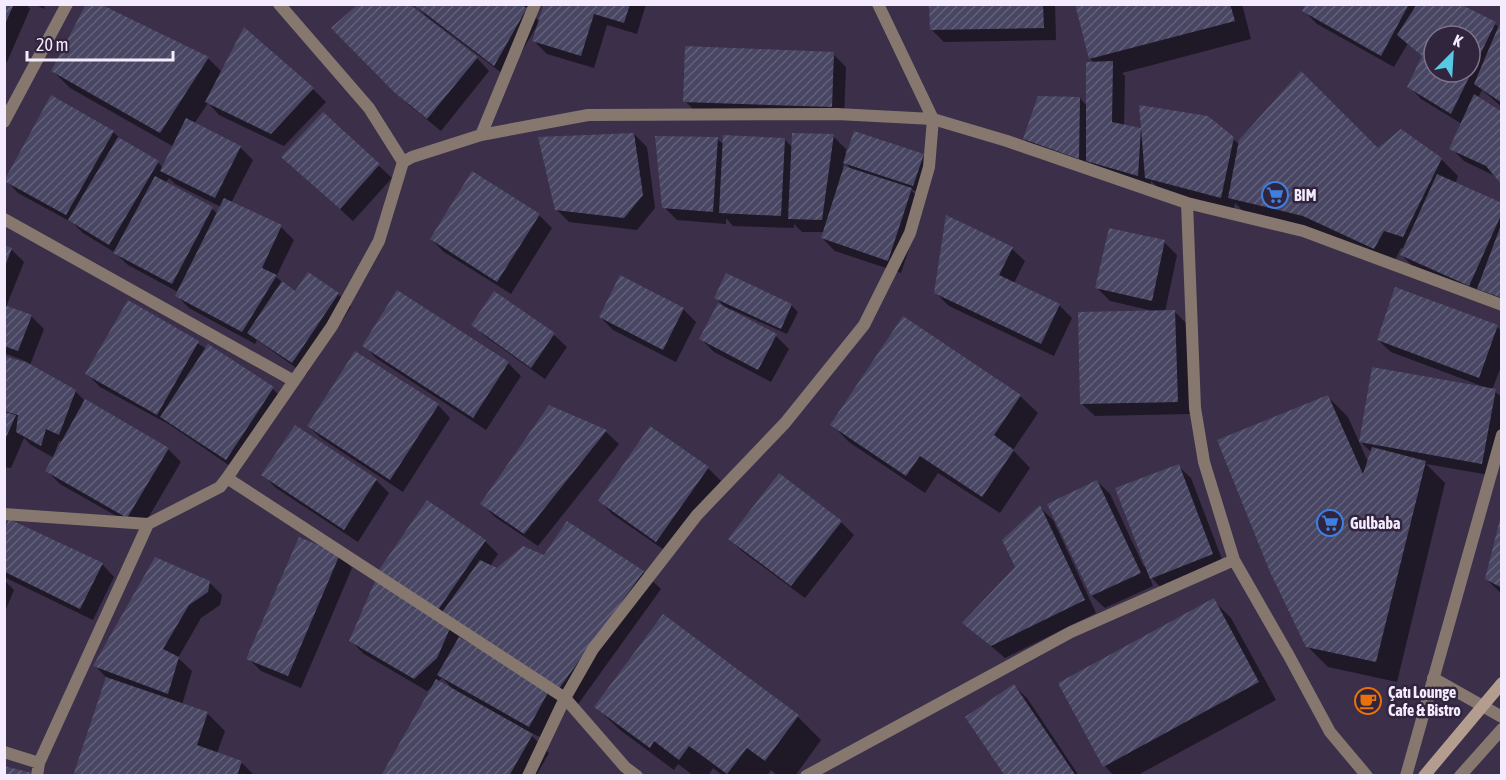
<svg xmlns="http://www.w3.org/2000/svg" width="1506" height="780" font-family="'Asap Condensed',sans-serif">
	<defs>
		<pattern id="building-hatch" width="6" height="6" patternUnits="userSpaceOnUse" patternTransform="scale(1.5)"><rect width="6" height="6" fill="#484663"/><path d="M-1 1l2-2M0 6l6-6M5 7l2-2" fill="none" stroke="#63617a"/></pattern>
	</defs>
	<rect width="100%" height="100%" fill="#3b2f49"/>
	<path fill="#0007" fill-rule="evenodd" d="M4 4H26L30 9 7 62 4 61Z
		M34 4H45L44 9Z
		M415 4H539L534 16 540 22 545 4H646L637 34 607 25 594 68 547 54 534 41 538 24 507 77 425 15Z
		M931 4H1055L1056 40 944 42 931 29Z
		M1076 4H1242L1251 39 1122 73 1125 76 1124 126 1233 139 1240 145 1378 150 1441 159 1458 176 1455 184 1502 204V305L1414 268 1402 255 1404 249 1401 248 1392 266 1247 215 1235 203 1234 209 1160 190 1151 181 1150 187 1037 152 1024 139 1080 98 1087 106 1095 63 1090 59Z
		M1307 4H1456L1502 28V107L1482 90 1478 98 1497 177 1464 161 1451 148 1462 124 1421 99 1409 86 1423 57 1408 43 1394 67 1317 24 1304 11ZM1434 36H1470V72H1434Z
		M333 28 477 58 489 71 441 131 409 105Z
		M833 54 846 67 844 119 698 114 685 101Z
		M208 58 222 72 313 89 326 102 284 146 219 115 208 103 194 124 240 147 253 160 231 203 281 227 294 240 276 277 296 293 338 294 351 307 306 375 257 340 255 344 189 308 177 296 178 292 128 265 114 252 83 233 73 223 18 193 6 180 113 132 123 141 158 162 163 168 174 147 70 88 53 71ZM169 178 175 184 221 207 218 214 212 209 165 184Z
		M323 114 392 178 353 221 296 169Z
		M634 134 647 147 655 208 637 230 569 222 556 209Z
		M833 136 846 149 845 158 923 155 930 162 919 192 910 189 924 203 901 273 835 251 822 238 824 232H802L794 224V228L733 226 726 218V224L677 220 664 207 717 139 724 145 784 139 793 148ZM844 162 853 171 843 168Z
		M472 173 539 215 552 228 511 294 444 252 431 239Z
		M1164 242 1177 255 1165 312 1174 311 1187 324 1190 414 1095 416 1082 404 1153 311 1110 301 1097 288Z
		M4 247 11 249 24 262 6 307 31 316 44 329 30 365 75 391 86 402 168 449 181 462 141 530 60 484 47 471 54 458 31 445 24 438 11 468 4 467V357L27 364 28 362 4 353ZM59 441 63 442 54 455Z
		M1012 249 1025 261 1014 283 1059 305 1072 318 1054 356 949 306 936 293Z
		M397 292 508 363 521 376 486 430 376 358 364 345Z
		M494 293 554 335 567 347 545 379 486 337 473 325Z
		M716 298 791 305 798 312 787 334 731 309 730 311 776 336 789 349 771 382 714 352 701 339 725 307Z
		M129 302 273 389 285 401 239 472 170 425 100 387 87 374Z
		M683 309 696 322 676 362 613 330 600 317Z
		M1497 327 1502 331V364L1492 390 1502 397V439L1495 476 1426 464 1445 483 1397 682 1328 667 1307 646 1328 397 1348 417 1368 462 1372 453 1360 441 1487 388 1391 352 1378 340Z
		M1020 396 1038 413 1013 450 1030 468 1000 513 938 473 925 493 849 442 832 425Z
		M438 405 450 418 403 492 321 438 308 426Z
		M550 406 606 432 619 444 538 546 495 517 482 504Z
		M295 427 377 481 389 493 358 542 276 488 263 475Z
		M1178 466 1191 478 1225 567 1164 591 1149 575 1153 586 1105 608 1092 596 1049 504 1097 481 1110 494 1144 567 1146 566Z
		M708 468 721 481 670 554 612 514 600 501Z
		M1040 507 1053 520 1096 613 1005 658 964 623 1016 567Z
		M1502 513V594L1486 579Z
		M10 521 102 564 114 577 93 620 4 577V532Z
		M841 522 854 535 805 598 743 552 730 539Z
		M485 541 498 554 490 566 497 570 643 572 661 589 576 707 562 703 542 738 527 731 549 753 536 776H382L433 686 427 691 364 654 351 641 452 629 463 640 520 674 393 582ZM442 678 454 690 438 682Z
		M339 555 352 568 301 688 261 671 248 658Z
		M4 580 14 590 4 614Z
		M209 582 222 595 220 605 201 618 178 658 192 671 182 705 207 713 225 731 217 753 241 762 255 776H74L108 679 95 666Z
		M1213 600 1231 618 1276 700 1136 776H1114L1105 766Z
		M1014 686 1027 698 1079 776H1007Z
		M596 707 798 717 821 740 795 776H778L771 770 767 776H723L713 768 708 776H694L678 764 674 770 620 730Z"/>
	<path fill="url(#building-hatch)" fill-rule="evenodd" d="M4 4H14L4 26Z
		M86 4H100L209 57 160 133 51 71Z
		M358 4H409L478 57 427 119 394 92 331 28Z
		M413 4H519L527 8 494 66Z
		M544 4H630L624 23 594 14 581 56 532 41Z
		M929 4H1043L1044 28 930 30Z
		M1075 4H1230L1235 21 1089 59Z
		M1306 4H1409L1381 56 1302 11Z
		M1417 4H1460L1496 22 1451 114 1407 87 1422 56 1397 35ZM1434 36H1470V72H1434Z
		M1499 25 1502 26V103L1474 84Z
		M244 27 314 88 271 134 205 102Z
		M685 46 834 52 832 107 683 102Z
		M1113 61 1112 122 1141 128 1139 105 1208 116 1234 137 1221 198 1145 178 1141 128 1138 176 1086 161V62Z
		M1301 71 1378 148 1401 129 1442 158 1403 237 1384 231 1374 249 1303 216 1228 198 1239 140Z
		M1474 94 1502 112V185L1486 166 1449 149Z
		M51 95 114 131 66 215 4 181Z
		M1038 96 1080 97 1079 159 1023 139Z
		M323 112 380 164 340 209 281 157Z
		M186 118 241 146 215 198 160 171Z
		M854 131 924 154 913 186 843 163Z
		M634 133 643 195 624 218 555 210 538 137Z
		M792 133 834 134 822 220 788 219Z
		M723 135 785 138 781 216 719 213Z
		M655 136 718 137 713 212 662 208Z
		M118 137 159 161 109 245 68 220Z
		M844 166 912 188 888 261 821 238Z
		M472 171 540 214 497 282 430 239Z
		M1437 174 1502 203V213L1469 286 1400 255Z
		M155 176 213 207 172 284 113 253Z
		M224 198 282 225 262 268 277 275 242 332 175 296Z
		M946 215 1013 247 999 275 1060 304 1041 344 934 293Z
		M1501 225H1502V298L1477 289Z
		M1109 228 1165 240 1152 301 1095 288Z
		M4 245 12 248 5 266H4Z
		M308 272 339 293 292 363 247 333 282 281 295 291Z
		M726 273 792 304 781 329 714 298Z
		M620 275 684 308 663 350 599 317Z
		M1395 287 1498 325 1479 378 1377 340Z
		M397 290 509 362 473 418 362 346Z
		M494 291 555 333 531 368 471 325Z
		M128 300 199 341 157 415 85 374Z
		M718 303 777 334 758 370 699 339Z
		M4 305 32 315 18 351 4 346Z
		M1175 310 1178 402 1080 404 1078 312Z
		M903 316 1021 395 994 435 1014 450 982 497 920 456 906 476 830 425Z
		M208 344 274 387 226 460 160 417Z
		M355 351 439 404 390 480 307 426Z
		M4 356 28 363 76 390 59 435 46 429 41 446 16 432 18 415 4 411Z
		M1372 367 1496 389 1482 464 1359 442Z
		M1328 395 1363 474 1372 447 1426 461 1376 662 1306 647 1270 572 1217 440Z
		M85 399 169 448 127 518 45 471Z
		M549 405 607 430 524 534 480 504Z
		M4 412 16 415 4 442Z
		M295 425 377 479 344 530 261 475Z
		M650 426 709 467 656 542 598 501Z
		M1179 464 1213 554 1150 579 1115 488Z
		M779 473 842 521 791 586 728 539Z
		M1097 480 1141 573 1091 596 1047 504Z
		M427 500 486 540 438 610 379 570Z
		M1040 505 1085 600 991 646 962 623 1015 567 1002 540Z
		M1502 511V588L1485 579Z
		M9 519 103 563 80 609 5 572V529Z
		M567 521 644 571 558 690 440 615 480 560 497 568 523 546 544 555Z
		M299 537 340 554 288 676 246 659Z
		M155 557 210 581 208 592 189 605 163 649 179 657 168 694 93 666Z
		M376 579 451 626 437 658 414 679 349 641Z
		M1214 598 1259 682 1103 767 1058 683Z
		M663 614 799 715 765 761 747 748 727 774 689 746 679 760 654 741 650 748 594 707Z
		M459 637 550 689 529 727 437 675Z
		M106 677 208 712 197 745 242 761 237 776H73Z
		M436 679 533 734 509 776H381Z
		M1014 684 1076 776H1005L965 717Z
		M4 766 32 773V776H4Z"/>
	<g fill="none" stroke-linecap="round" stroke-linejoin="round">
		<path stroke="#86786f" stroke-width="12" d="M279 4 369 108 403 162
			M4 122 67 4
			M481 135 588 115 837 114 933 119 1007 141 1187 203 1303 231 1502 305
			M1187 203 1195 408 1204 462 1234 560 1289 656 1330 732 1367 776
			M4 219 294 381
			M227 478 565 698 625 767 637 776
			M4 514 148 524
			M1433 678 1502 717
			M4 752 39 763
			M37 776 39 763 148 524 220 487 227 478 332 326 379 241 403 162 412 157 481 135 535 4
			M528 776 565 698 593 649 697 515 785 423 864 325 910 233 929 167 933 119 878 4
			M806 776 1071 632 1234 560
			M1406 776 1502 435
			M1460 776 1502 729"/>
		<path stroke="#b39d8f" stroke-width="12" d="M1424 776 1502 683"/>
	</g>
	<defs>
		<symbol id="supermarket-ring" viewBox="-11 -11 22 22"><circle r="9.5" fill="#31253e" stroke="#3f7fe0" stroke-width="1.5"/><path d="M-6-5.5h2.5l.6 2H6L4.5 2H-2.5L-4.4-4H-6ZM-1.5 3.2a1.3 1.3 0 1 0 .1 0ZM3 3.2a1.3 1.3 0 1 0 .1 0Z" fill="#3f7fe0"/></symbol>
		<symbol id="cafe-ring" viewBox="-11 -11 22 22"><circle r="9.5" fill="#31253e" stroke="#e8710a" stroke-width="1.5"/><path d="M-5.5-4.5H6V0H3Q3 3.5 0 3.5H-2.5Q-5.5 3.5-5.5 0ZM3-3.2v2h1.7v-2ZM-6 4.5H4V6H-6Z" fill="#e8710a"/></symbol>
	</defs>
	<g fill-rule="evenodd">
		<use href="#supermarket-ring" x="1260" y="180" width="30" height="30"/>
		<use href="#supermarket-ring" x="1315" y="508" width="30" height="30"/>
		<use href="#cafe-ring" x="1353" y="686" width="30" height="30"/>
	</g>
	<g text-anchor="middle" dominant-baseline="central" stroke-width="5" stroke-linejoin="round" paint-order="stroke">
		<g font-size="16" font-weight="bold" fill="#f4ecfe" stroke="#31253e" text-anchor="start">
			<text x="1294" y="195">BIM</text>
			<text x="1350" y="523">Gulbaba</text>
			<text x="1388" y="692">Çatı Lounge<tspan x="1388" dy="18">Cafe &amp; Bistro</tspan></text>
		</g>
	</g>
	<rect width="1506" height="780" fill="none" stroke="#f4ecfe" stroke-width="12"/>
	<g transform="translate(1452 54) rotate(24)"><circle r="28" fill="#31253e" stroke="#7f758b" stroke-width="1.5"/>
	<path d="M0-4.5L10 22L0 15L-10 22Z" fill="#58c9e4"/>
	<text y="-9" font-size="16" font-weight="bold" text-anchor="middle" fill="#f4ecfe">K</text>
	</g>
	<path d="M27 51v9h146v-9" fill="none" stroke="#f4ecfe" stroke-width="3"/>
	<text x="36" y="51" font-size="18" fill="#f4ecfe" stroke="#31253e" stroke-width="4.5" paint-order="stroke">20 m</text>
</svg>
